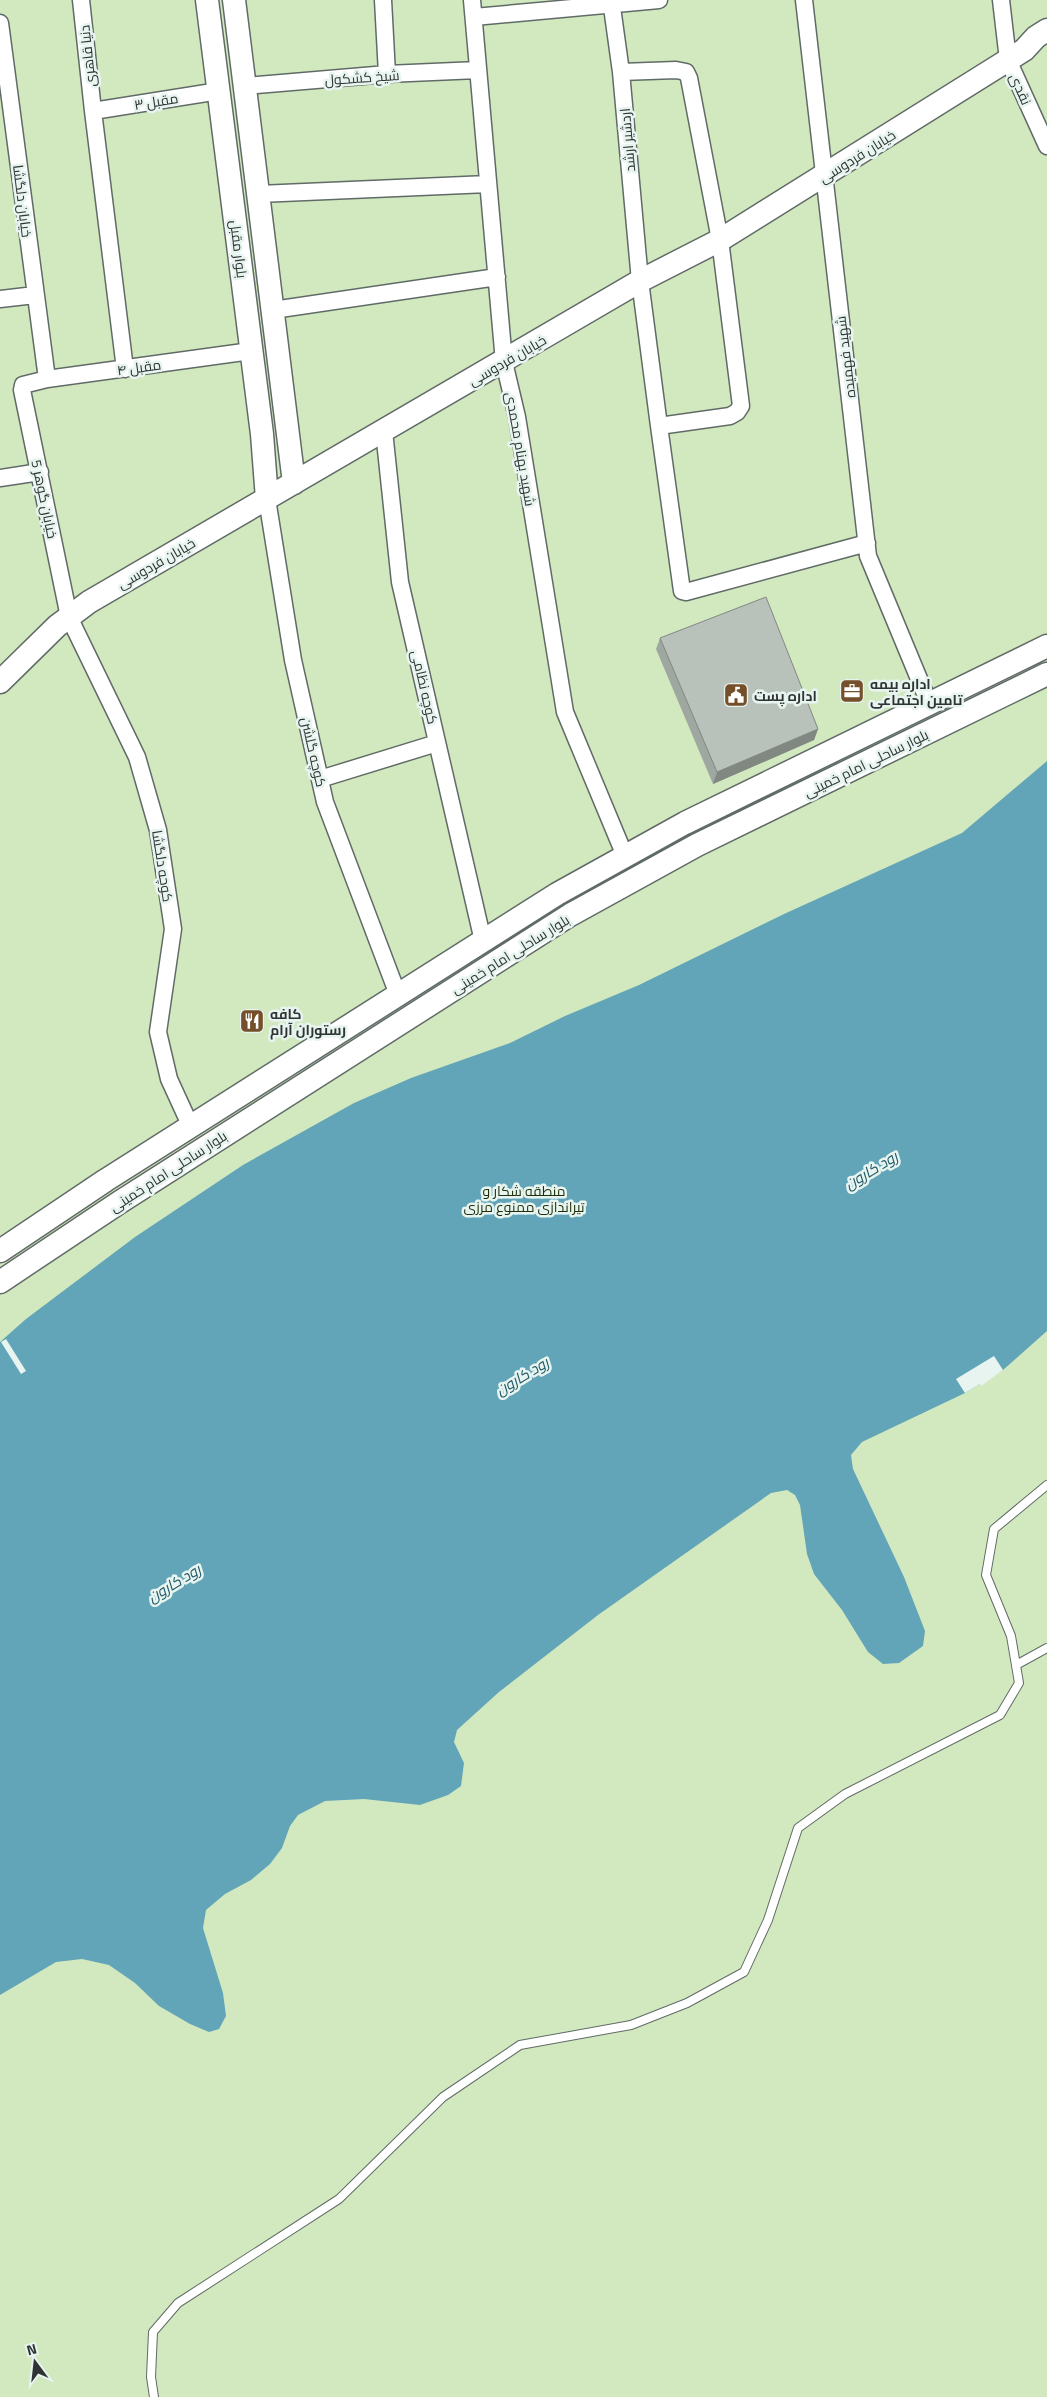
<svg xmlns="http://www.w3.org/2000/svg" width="1047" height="2397" font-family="'Titillium Web',Cairo,sans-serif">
	<rect width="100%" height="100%" fill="#e7f4f0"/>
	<path fill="#d2e8be" d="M0 0H1047V2397H0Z"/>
	<path fill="#63a5b8" d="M1047 761V1331L1003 1370 965 1393 862 1442 851 1455 853 1469 904 1577 925 1631 923 1646 899 1663 883 1664 868 1652 842 1610 814 1574 807 1554 800 1505 795 1495 787 1490 771 1493 598 1615 499 1692 457 1730 454 1742 464 1763 461 1786 448 1795 420 1805 364 1799 325 1801 298 1815 290 1826 282 1848 270 1864 251 1880 225 1894 206 1910 203 1928 223 1993 226 2016 219 2029 209 2032 190 2024 159 2006 135 1983 109 1965 82 1959 56 1962 0 1995V1342L26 1319 135 1237 243 1165 354 1103 411 1078 510 1043 565 1016 639 985 784 914 962 833Z"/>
	<path fill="#e7f4f0" d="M6 1339 26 1371 21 1374 1 1342Z
		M994 1356 1003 1370 981 1386 980 1384 965 1393 956 1379Z"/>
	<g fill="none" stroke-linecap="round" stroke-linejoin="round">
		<defs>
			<path id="lane" d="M1016 1665 1047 1648
				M154 2397 151 2377 153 2332 178 2303 339 2199 443 2097 520 2045 631 2025 687 2003 744 1972 768 1920 798 1828 845 1794 1000 1715 1019 1683 1011 1636 986 1575 994 1529 1047 1485"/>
			<path id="street" d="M81 0 93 111 125 369
				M383 0 387 74
				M472 0 504 362 517 417 565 712 625 856
				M611 0 621 72 640 281 659 426 730 416 737 412 741 406 720 240 689 78 686 72 676 70 621 72
				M804 0 868 556 929 703
				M1001 0 1008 60 1047 146
				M474 17 659 0
				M0 23 47 379
				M245 86 387 74 478 70
				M93 111 219 91
				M259 194 488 184
				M0 299 35 295
				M273 310 497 277
				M659 426 682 591 686 592 867 543
				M384 431 400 582 483 941
				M0 478 40 472
				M267 499 293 660 325 802 398 995
				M320 779 437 743
				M191 1127 169 1079 158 1032 173 929 158 830 137 757 69 617 22 390 23 385 47 379 251 351"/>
			<path id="secondary" d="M207 0 262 434 267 499
				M234 0 294 483
				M0 682 57 626 89 602 640 281 720 240 1024 50 1036 37 1047 30
				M0 1251 106 1180 557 894 685 823 1047 646
				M0 1282 120 1202 570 915 697 845 1047 674"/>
		</defs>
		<use href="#lane" stroke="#606b67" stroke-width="10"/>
		<use href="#street" stroke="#606b67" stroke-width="19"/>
		<use href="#secondary" stroke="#606b67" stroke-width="25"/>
		<use href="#lane" stroke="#fff" stroke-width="8"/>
		<use href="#street" stroke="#fff" stroke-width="16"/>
		<use href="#secondary" stroke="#fff" stroke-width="22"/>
	</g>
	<path fill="#9ea7a0" d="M660 638 818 729 814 740 713 784 656 649Z"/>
	<path fill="#818882" d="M818 729 814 740 713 784 717 772Z"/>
	<path fill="#b8c2ba" stroke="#818882" d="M766 597 818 729 717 772 660 638Z"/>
	<defs>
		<symbol id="office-square" viewBox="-11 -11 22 22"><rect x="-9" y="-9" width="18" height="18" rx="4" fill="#744f2a" stroke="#e7f4f0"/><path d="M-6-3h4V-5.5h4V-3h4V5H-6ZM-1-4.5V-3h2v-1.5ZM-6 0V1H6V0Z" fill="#fff"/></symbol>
		<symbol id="civic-square" viewBox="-11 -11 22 22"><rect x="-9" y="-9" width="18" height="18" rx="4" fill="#744f2a" stroke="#e7f4f0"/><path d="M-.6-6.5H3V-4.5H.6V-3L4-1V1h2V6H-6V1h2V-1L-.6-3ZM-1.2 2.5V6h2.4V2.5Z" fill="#fff"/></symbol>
		<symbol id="restaurant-square" viewBox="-11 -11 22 22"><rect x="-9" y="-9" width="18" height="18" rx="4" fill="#744f2a" stroke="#e7f4f0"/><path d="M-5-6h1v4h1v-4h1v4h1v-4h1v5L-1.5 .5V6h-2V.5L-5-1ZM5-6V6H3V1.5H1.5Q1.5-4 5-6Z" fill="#fff"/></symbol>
	</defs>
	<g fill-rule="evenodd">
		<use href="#office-square" x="838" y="677" width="28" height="28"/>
		<use href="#civic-square" x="722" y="681" width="28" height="28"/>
		<use href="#restaurant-square" x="238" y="1007" width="28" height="28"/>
	</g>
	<g text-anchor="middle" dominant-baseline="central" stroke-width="5" stroke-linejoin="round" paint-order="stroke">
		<g font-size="14" fill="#2f3432" stroke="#e7f4f0">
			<text transform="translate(87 56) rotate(-96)">دنیا قاهری</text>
			<text transform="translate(362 77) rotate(-4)">شیخ کشکول</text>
			<text transform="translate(1021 89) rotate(66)">نقدی</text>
			<text transform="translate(156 101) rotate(-9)">مقبل ۳</text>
			<text transform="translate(627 140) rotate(-95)">اردشیر ارشد</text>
			<text transform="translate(857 156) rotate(-32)">خیابان فردوسی</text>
			<text transform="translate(23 201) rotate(83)">خیابان دلگشا</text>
			<text transform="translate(239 249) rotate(83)">بلوار مقبل</text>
			<text transform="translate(845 357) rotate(-97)">شهید فهمیده</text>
			<text transform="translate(507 360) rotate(-30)">خیابان فردوسی</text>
			<text transform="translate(139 367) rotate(-8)">مقبل ۴</text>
			<text transform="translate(521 449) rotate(80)">شهید بهنام محمدی</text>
			<text transform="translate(45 499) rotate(78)">خیابان گوهر 5</text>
			<text transform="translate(156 563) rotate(-30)">خیابان فردوسی</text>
			<text transform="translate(425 687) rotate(77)">کوچه نظامی</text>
			<text transform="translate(314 752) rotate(77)">کوچه گلشن</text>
			<text transform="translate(866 763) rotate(-26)">بلوار ساحلی امام خمینی</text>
			<text transform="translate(163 866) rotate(81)">کوچه دلگشا</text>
			<text transform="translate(510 954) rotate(-32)">بلوار ساحلی امام خمینی</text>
			<text transform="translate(168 1171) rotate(-33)">بلوار ساحلی امام خمینی</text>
		</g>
		<g font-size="14" font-weight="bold" fill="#2f3432" stroke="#e7f4f0" text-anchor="start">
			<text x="870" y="683">اداره بیمه<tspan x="870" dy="16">تامین اجتماعی</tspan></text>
			<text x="754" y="695">اداره پست</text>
			<text x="270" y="1013">کافه<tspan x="270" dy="16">رستوران آرام</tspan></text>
		</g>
		<g font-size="14" fill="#1f2f0a" stroke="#e7f4f0">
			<text x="524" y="1190">منطقه شکار و<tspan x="524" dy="16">تیراندازی ممنوع مرزی</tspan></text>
		</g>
		<g font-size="15" font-style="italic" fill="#1f5765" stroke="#e7f4f0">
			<text transform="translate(871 1170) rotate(-31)">رود کارون</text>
			<text transform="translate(522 1376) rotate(-31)">رود کارون</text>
			<text transform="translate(174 1583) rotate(-31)">رود کارون</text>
		</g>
	</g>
	<g transform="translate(35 2362) rotate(345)" stroke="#e7f4f0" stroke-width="4" paint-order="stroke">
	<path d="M0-4L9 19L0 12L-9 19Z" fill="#2f3432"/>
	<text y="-8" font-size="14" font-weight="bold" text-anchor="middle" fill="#2f3432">N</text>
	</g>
</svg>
